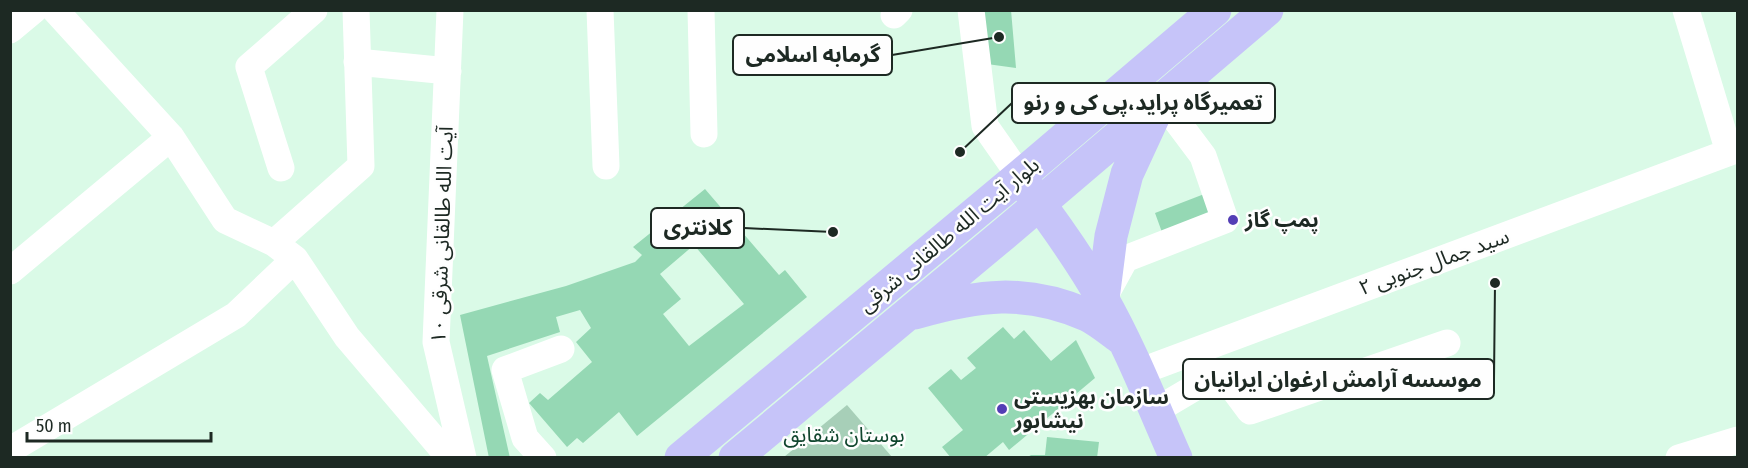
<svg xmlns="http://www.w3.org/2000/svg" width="1748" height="468" font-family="'Fira Sans Condensed','Noto Sans Arabic',sans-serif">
	<rect width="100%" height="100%" fill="#dafae7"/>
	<path fill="#a7cfb8" d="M847 405 892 457H784Z"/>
	<path fill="#95d8b4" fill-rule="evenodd" d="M983 10H1011L1016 68 987 64Z
		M1225 186 1234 208 1163 235 1155 213Z
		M705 189 779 275 785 270 807 297 637 436 619 412 583 443 577 438 567 447 529 403 540 393 548 400 592 362 576 342 591 328 580 310 556 317 560 332 487 356 510 458H489L460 315 566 286 635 262 642 255 633 247ZM694 245 744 304 689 346 663 314 681 299 660 274Z
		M1003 327 1014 339 1024 330 1051 361 1076 340 1095 378 1009 450 1003 442 984 458H951L942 447 963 430 928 388 951 369 961 380 976 368 967 358Z
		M1047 437 1099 442 1097 458H1026L1031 455H1045Z"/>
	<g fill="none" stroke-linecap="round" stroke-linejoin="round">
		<path stroke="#fff" stroke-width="27" d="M55 10 171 137 225 220 274 243 295 259 347 337 450 458
			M450 10 436 342 463 458
			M600 10 606 166
			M701 10 704 134
			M971 10 985 126 1020 176
			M1686 10 1729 152
			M894 15 899 10
			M10 30 34 10
			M357 62 448 71
			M281 168 249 67 314 10
			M274 243 361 166 356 10
			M10 271 171 137
			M1108 290 1125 259 1225 220 1203 156 1161 100
			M1139 372 1738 149
			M1155 411 1221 372 1250 411 1447 343
			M10 450 236 315 295 259
			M543 458 525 438 505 370 561 349
			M1679 458 1738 440"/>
		<path stroke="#c6c4f9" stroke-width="33" d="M1027 187C1054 223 1080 259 1102 298 1131 349 1152 404 1176 458
			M1103 299 1111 236 1127 174 1157 109
			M915 313C978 295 1025 288 1087 315 1099 321 1111 331 1122 339
			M681 458 1020 176 1215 10
			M735 458 1004 234 1267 10"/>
	</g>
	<g fill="#533eb5" stroke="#fefefe" stroke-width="2">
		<circle cx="1233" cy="220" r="6"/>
		<circle cx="1002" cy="409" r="6"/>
	</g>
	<g text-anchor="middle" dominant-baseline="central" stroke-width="5" stroke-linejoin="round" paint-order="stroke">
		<g font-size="21" font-weight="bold" fill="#1d2923" stroke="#fefefe" text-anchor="start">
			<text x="1245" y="220">پمپ گاز</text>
			<text x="1014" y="397">سازمان بهزیستی<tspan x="1014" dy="24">نیشابور</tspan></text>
		</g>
		<g font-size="21" fill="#1d2923" stroke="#fefefe">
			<text transform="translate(442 235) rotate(-88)">آیت الله طالقانی شرقی ۱۰</text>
			<text transform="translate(949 235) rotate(-40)">بلوار آیت الله طالقانی شرقی</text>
			<text transform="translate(1434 262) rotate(-20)">سید جمال جنوبی ۲</text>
		</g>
		<g font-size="21" fill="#10462e" stroke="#fefefe">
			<text x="844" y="435">بوستان شقایق</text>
		</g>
	</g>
	<path fill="none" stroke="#1d2923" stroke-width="2" d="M999 37L892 55M960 152L1012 103M833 232L744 228M1495 283L1494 379"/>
	<g fill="#1d2923" stroke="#fefefe" stroke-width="2">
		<circle cx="999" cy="37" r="6"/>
		<circle cx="960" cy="152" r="6"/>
		<circle cx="833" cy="232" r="6"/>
		<circle cx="1495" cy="283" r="6"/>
	</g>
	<g fill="#fefefe" stroke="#1d2923" stroke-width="2">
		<rect x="733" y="35" width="159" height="40" rx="6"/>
		<rect x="1012" y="83" width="263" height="40" rx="6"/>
		<rect x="651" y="208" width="93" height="40" rx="6"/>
		<rect x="1183" y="359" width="311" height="40" rx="6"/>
	</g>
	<g font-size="22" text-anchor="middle" font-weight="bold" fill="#1d2923">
		<text x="813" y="62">گرمابه اسلامی</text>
		<text x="1143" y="110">تعمیرگاه پراید،پی کی و رنو</text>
		<text x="698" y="235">کلانتری</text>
		<text x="1338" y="387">موسسه آرامش ارغوان ایرانیان</text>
	</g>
	<rect width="1748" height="468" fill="none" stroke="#1d2923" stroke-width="24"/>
	<path d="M27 432v9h184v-9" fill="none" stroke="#1d2923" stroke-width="3"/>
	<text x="36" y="432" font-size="18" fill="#1d2923" stroke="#fefefe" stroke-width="4.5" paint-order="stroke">50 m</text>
</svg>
